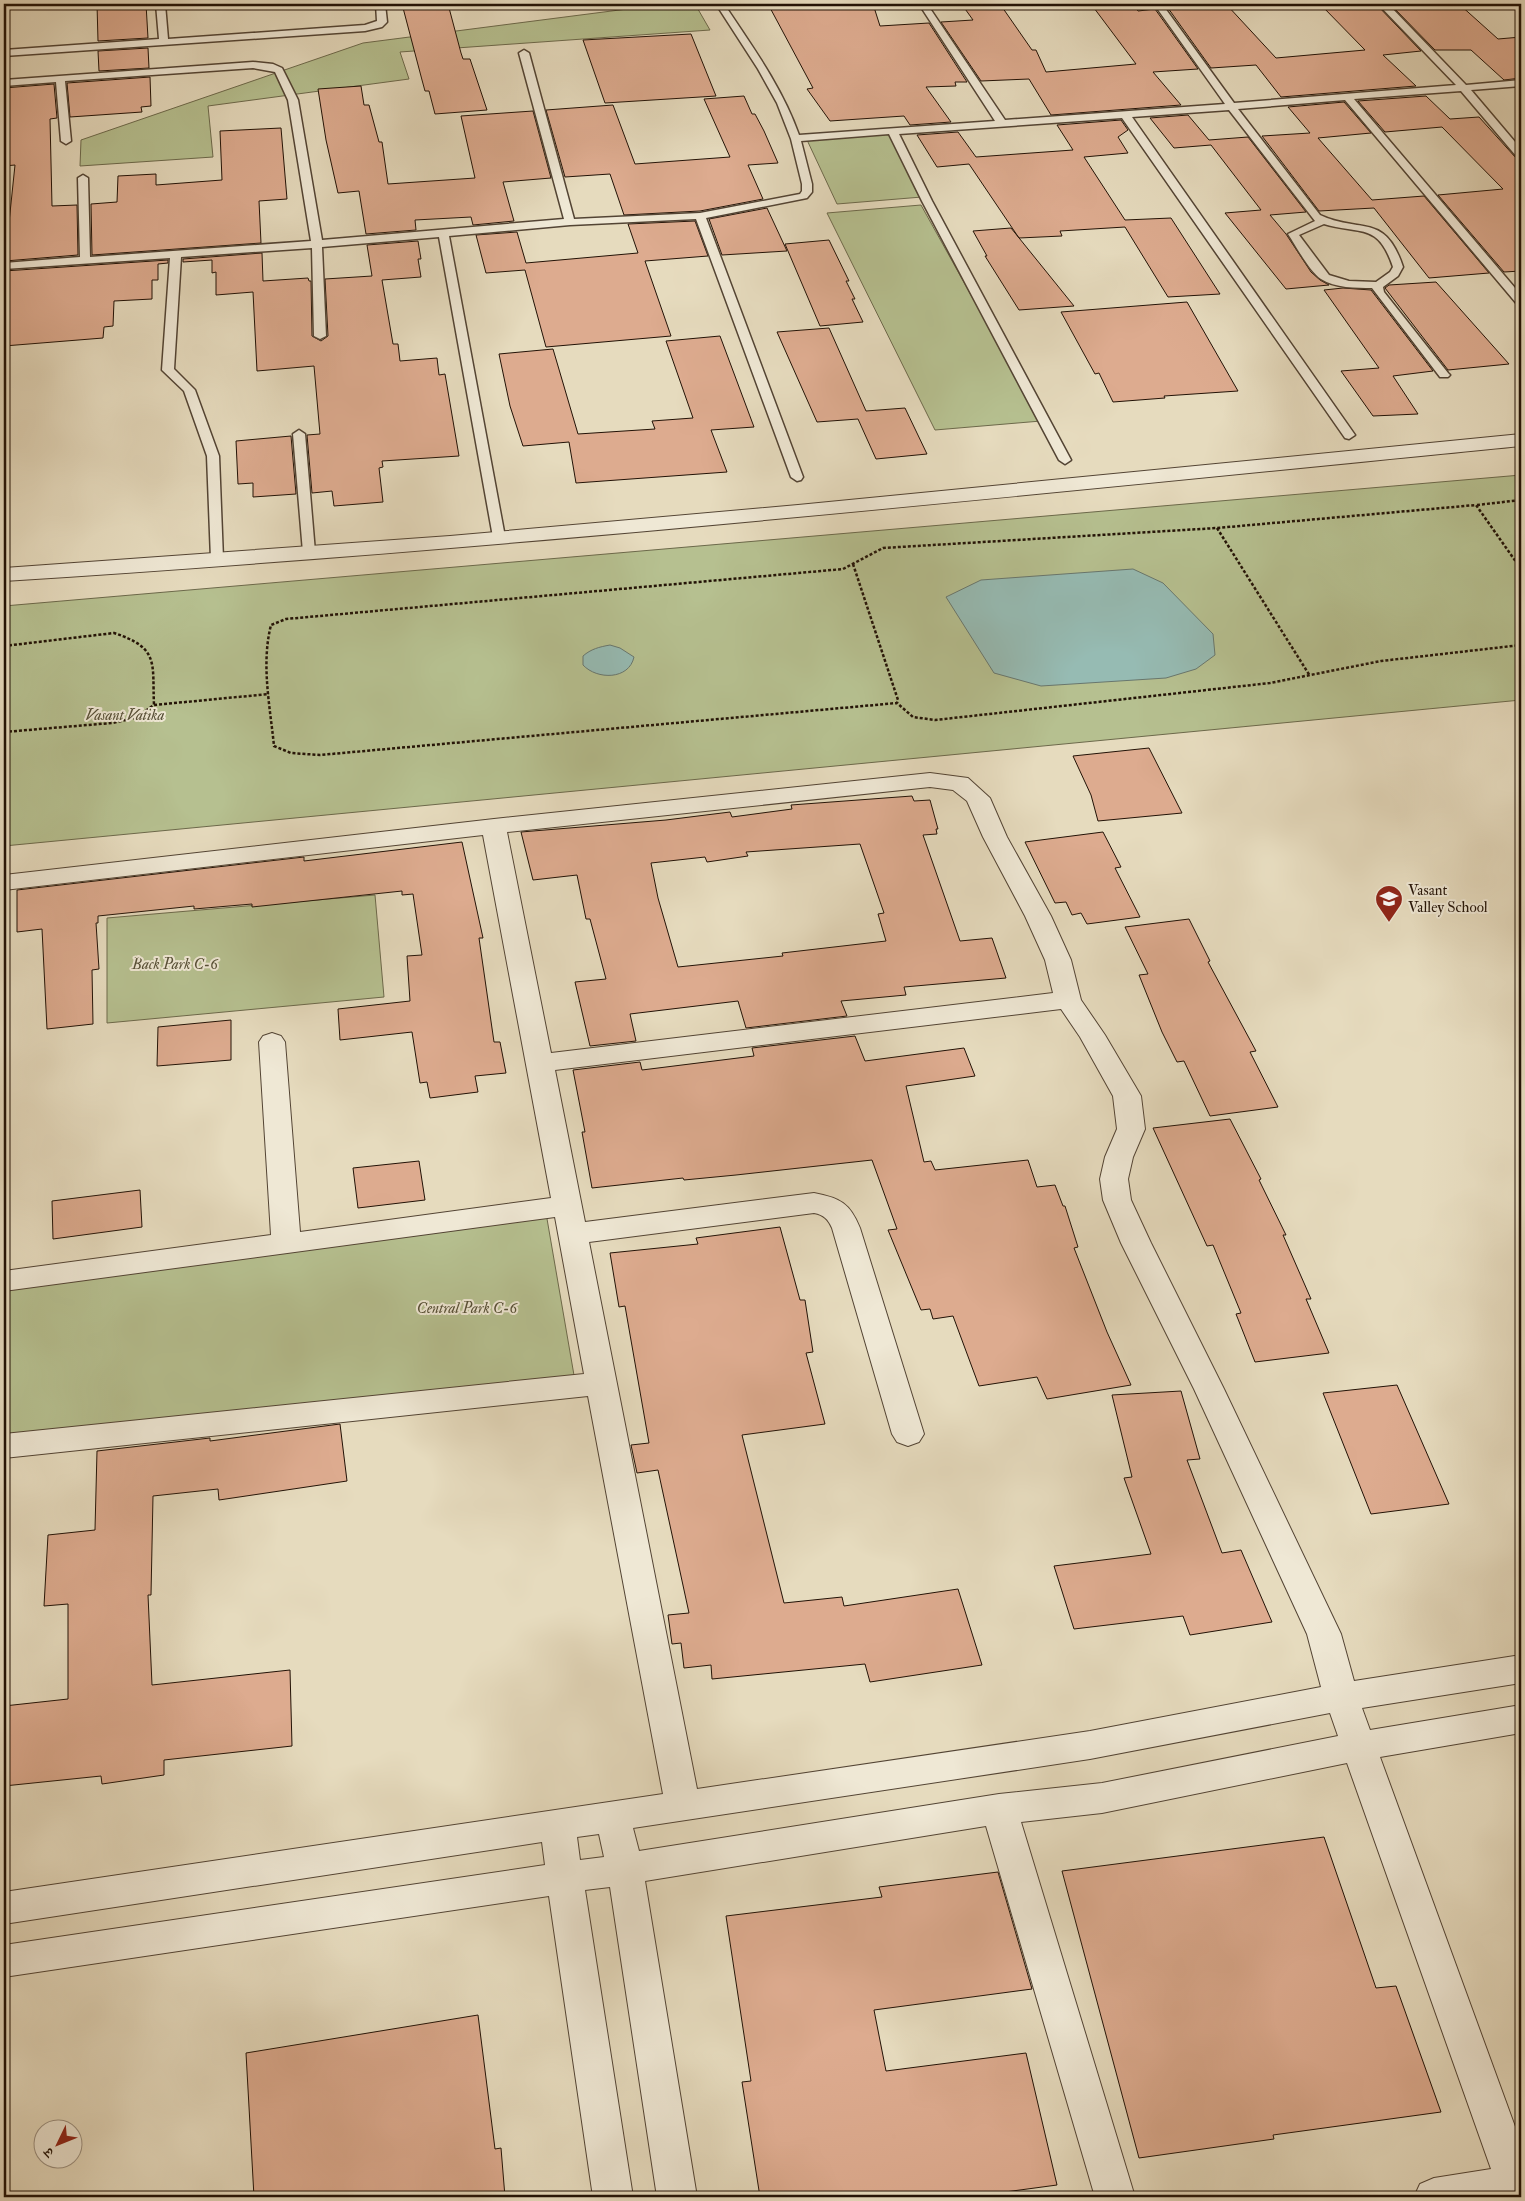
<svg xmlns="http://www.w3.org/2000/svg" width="1525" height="2201" font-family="'IM FELL Double Pica','Noto Serif Devanagari',serif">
	<rect width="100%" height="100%" fill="#e6dbbe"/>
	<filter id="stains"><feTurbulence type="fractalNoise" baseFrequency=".004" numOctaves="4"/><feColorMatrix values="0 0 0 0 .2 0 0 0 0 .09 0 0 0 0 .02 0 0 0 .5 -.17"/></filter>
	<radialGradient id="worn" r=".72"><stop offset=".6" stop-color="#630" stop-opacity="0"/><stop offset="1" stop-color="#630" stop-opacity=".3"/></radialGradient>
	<path fill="#b6c090" stroke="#6c694b" d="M666 4H695L710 30 400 52 409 79 208 106 213 157 80 166 81 140 363 43Z
		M889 134 922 197 837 204 807 140Z
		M921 205 1041 421 935 430 827 213Z
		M1521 475V700L4 846V606Z
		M375 895 384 997 107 1023V918Z
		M546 1213 575 1381 4 1445V1281Z"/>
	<path fill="#96bbb3" stroke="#68776e" d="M1133 569 1163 583 1213 634 1215 655 1196 669 1166 678 1041 686 994 673 946 597 981 580Z
		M610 645 620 648 634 657C629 680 597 680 583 665V656C591 649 599 647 610 645Z"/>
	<path fill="#ddab8f" stroke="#221206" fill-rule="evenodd" d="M97 4H146L148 38 98 41Z
		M402 4H448L461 53 463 59H470L487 110 435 114 429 91H425L422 80Z
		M768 4H873L880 26 929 23 967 82H955L956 86 926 87 951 122 910 125 904 116 830 121 807 89 813 88Z
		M1000 4 1032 50H1036L1046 72 1136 64 1091 4H1133L1138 11 1155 9 1198 69 1153 72 1181 105 1051 115 1029 79 981 81 941 22 973 20 963 6Z
		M1226 4 1276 58 1365 50 1320 4H1376L1421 51 1383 55 1416 86 1281 97 1256 65 1211 68 1168 8Z
		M1390 4H1459L1498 39 1521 37V78L1504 80 1471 50H1435Z
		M691 34 716 96 605 103 583 40Z
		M148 48 149 68 99 71 98 51Z
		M150 77 151 106 141 107 142 112 70 117 67 83Z
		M54 84 57 118 50 119 52 206 77 205 78 255 5 261 15 165 4 166V88Z
		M361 86 364 105H369L379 142H382L388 184 475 178 461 116 533 111 551 178 503 182 514 221 473 225 471 217 415 220 416 230 366 234 359 191 338 193 326 140 318 89Z
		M744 96 752 114H755L764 131 778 163 748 165 763 199 700 211 624 215 610 174 565 177 546 110 613 105 635 164 730 157 704 99Z
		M1426 96 1450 119 1479 117 1516 158 1521 160V271L1504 272 1438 195 1503 189 1442 127 1385 132 1358 101Z
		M1344 102 1371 133 1318 138 1372 200 1424 196 1489 273 1429 278 1374 208 1319 211 1262 136 1310 133 1288 107Z
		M1188 115 1209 140 1248 137 1306 212 1270 215 1286 234 1311 272 1320 280 1329 285 1286 289 1225 213 1261 210 1211 145 1174 148 1150 118Z
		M1121 120 1128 130 1118 137 1128 153 1084 157 1125 220 1171 218 1220 294 1168 297 1125 227 1060 231 1062 236 1019 238 969 164 937 167 917 135 958 132 976 157 1073 150 1057 125Z
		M281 128 287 199 259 201 261 243 92 255 91 204 117 202 118 176 156 174V185L222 180 220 131Z
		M767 208 787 251 722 255 709 219Z
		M695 221 708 256 645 261 671 336 546 347 525 270 486 273 476 235 517 232 526 263 638 253 628 224Z
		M1011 228 1074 306 1019 310 985 256H987L973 231Z
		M829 240 849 281H846L855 299H852L863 322 820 326 785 244Z
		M418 241 421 259H418L421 277 382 280 393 344H398L400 361 437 358 439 375 445 374 459 456 382 461 383 467 379 468 383 502 334 506 332 491 312 493 307 435 320 434 314 366 257 371 253 292 216 295V272L212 273V260L183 262V259L262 253 263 281 308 278 309 281H311L312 336 321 341 328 336 325 279 372 276 367 245Z
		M168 260V263L158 264V280H152V299L114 301 113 326 104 327 103 338 4 346V271Z
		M1436 282 1509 364 1448 370 1385 288 1389 285Z
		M1343 288 1371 290 1433 371 1393 376 1418 414 1373 416 1341 371 1379 368 1324 290Z
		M1187 302 1238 391 1164 396 1165 398 1113 402 1099 373 1095 374 1061 312Z
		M829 328 866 411 905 408 927 454 876 459 858 419 817 422 777 332Z
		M720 336 754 427 711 430 727 472 576 483 569 442 523 446 510 406 499 354 553 349 578 434 655 429 652 421 693 418 666 341Z
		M291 436 296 494 253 497V483L238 484 236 441Z
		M1149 748 1182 813 1098 821 1091 795 1073 756Z
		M912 796 914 801 930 800 938 829H936L937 834 923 835 960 941 992 938 1006 978 904 987 906 995 841 1001 847 1016 746 1028 738 1001 630 1014 636 1041 590 1046 575 982 606 979 590 919H586L577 875 533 880 521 832 666 820 730 812 732 817 792 809 791 805ZM860 844 884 913 878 914 886 941 782 953 783 956 678 967 658 898 651 863 705 857 707 862 748 856 746 852Z
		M1103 832 1121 867 1115 868 1140 917 1087 924 1081 913 1072 915 1066 902 1055 903 1025 842Z
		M462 842 483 938H479L494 1042H500L506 1073 475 1076 478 1092 430 1098 427 1082 420 1083 412 1032 340 1040 338 1009 410 1001 407 956 422 955 413 894 402 895V891L252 907V904L194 909V906L98 916V923H96L99 969 92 970 93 1024 47 1029 42 929 17 932V890L304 857V861Z
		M1189 919 1210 961 1208 962 1256 1051 1250 1052 1278 1107 1210 1116 1184 1061 1177 1062 1162 1032 1139 975 1148 974 1125 927Z
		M231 1020V1060L157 1066 158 1027Z
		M855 1036 865 1061 964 1048 975 1076 906 1086 924 1162 931 1161 935 1170 1028 1160 1037 1187 1055 1185 1063 1206H1065L1078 1247 1074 1248 1107 1332 1131 1385 1047 1399 1037 1377 979 1386 953 1316 933 1319 930 1309 921 1310 888 1230 897 1229 872 1160 736 1175 684 1180 683 1178 592 1188 582 1132H585L573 1070 640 1062 642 1070 754 1056 752 1048Z
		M1230 1119 1261 1179 1259 1180 1286 1235H1283L1311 1299H1306L1329 1353 1255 1362 1236 1314 1241 1313 1213 1245 1207 1246 1153 1128Z
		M419 1161 425 1200 358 1208 353 1168Z
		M140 1190 142 1227 53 1239 52 1201Z
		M780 1227 800 1300H805L813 1352 806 1353 825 1424 742 1435 784 1603 842 1597 844 1606 958 1589 982 1665 870 1682 865 1664 712 1679 711 1665 684 1668 681 1643 672 1644 668 1615 689 1613 658 1470 637 1473 631 1445 649 1443 625 1306 619 1307 610 1253 698 1244 696 1238Z
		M1397 1385 1449 1504 1371 1514 1323 1393Z
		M1181 1391 1200 1459 1187 1460 1222 1553 1241 1550 1272 1622 1190 1635 1183 1616 1074 1629 1054 1566 1151 1554 1124 1478 1132 1477 1112 1395Z
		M340 1424 347 1481 219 1500 218 1489 153 1496 151 1595H148L152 1685 290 1670 292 1746 164 1760V1775L102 1784 101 1776 4 1786V1706L68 1699V1604L44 1606 48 1535 95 1530 97 1451 210 1438V1441Z
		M1324 1837 1376 1988 1396 1986 1441 2112 1273 2135 1274 2139 1139 2158 1062 1871Z
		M998 1872 1032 1989 874 2010 886 2071 1026 2053 1057 2185 968 2197H760L742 2082 751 2081 726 1916 882 1897 879 1887Z
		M478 2015 495 2149 501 2148 505 2197H254L246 2053Z"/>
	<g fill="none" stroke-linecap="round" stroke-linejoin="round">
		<defs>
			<path id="service" d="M156 4H165L168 39 365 25 377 21 376 4H385L387 22 382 27 365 31 4 56V50L159 39Z
				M716 4H724C752 46 782 87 799 135L995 121 919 4H927L1005 120 1225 104 1154 4H1162L1234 103 1456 85 1378 4H1388L1466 85 1521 80V86L1471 90 1521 149V158L1517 157 1461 91 1354 99 1521 295V305L1517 304 1345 100 1238 109 1320 215C1361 234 1385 212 1403 267L1398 276 1383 287 1384 292 1448 373 1450 375 1448 377H1440L1372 288C1356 288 1335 288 1321 279 1310 272 1296 246 1288 234L1315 221 1229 110 1132 117 1355 435 1349 439 1345 438 1122 118 899 134 932 201 1071 460 1065 464 1059 460 922 201 889 134 801 141 812 184V192L807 198 706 218 803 477 801 480 797 481 791 477 696 219 570 225 449 236 505 537 499 541 493 537 439 237 322 247 326 336 320 339 314 336 312 248 181 257 174 369 195 390 219 456 223 559 217 563 211 559 207 456 184 391 162 370 170 258 4 269V263L80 257 78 178 83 175 88 178 90 257 311 241 288 100 275 72 253 68 65 81 71 141 66 144 61 141 56 82 4 86V80L253 62 273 64 282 68 298 100 322 240 564 219 519 53 524 50 529 53 574 219 700 213 800 194 802 191V184L791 139 777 103 758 69ZM1324 224C1361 235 1378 222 1393 267L1390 272 1376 282 1349 281 1329 275 1299 235Z
				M299 430 305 434 315 552 309 556 303 552 293 434Z"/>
			<path id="minor" d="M1521 434V446C1016 496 511 549 4 581V568L450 536 798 505Z
				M930 773 968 778 990 798 1007 837 1051 916 1071 960 1081 1000 1105 1035 1141 1096 1145 1129 1133 1157 1128 1179 1131 1200 1151 1243 1224 1389 1341 1634 1354 1681 1521 1655V1683L1362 1708 1370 1730 1521 1705V1733L1380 1757 1521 2143V2197H1414L1420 2184 1434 2178 1491 2169 1347 1763 1102 1813 1021 1822 1135 2197H1095L986 1826 645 1881 697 2197H657L610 1887 585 1890 633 2197H593L549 1896 4 1977V1945L545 1865 542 1842 4 1924V1892L663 1794 588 1396 4 1458V1434L584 1374 555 1217 4 1291V1271L271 1235 259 1042 263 1036 272 1033 281 1036 285 1042 300 1232 551 1198 483 835 4 890V875L494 819ZM930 787 953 790 967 801 983 837 1025 916 1045 960 1053 993 551 1053 507 832ZM1061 1009 1080 1037 1113 1096 1117 1129 1105 1157 1100 1179 1103 1200 1121 1243 1194 1389 1307 1634 1321 1687 1090 1731 697 1789 589 1242 814 1213C824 1215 828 1219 832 1228L892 1434 897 1442 908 1446 919 1442 924 1434 860 1228C850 1203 840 1198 814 1193L585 1222 555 1070ZM1330 1713 1338 1736 1102 1783 999 1794 639 1851 633 1828 1090 1759ZM599 1834 604 1857 580 1860 577 1837Z"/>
		</defs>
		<use href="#service" stroke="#534434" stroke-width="3"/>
		<use href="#minor" stroke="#534434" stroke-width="2"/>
		<path stroke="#221206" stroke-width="2.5" stroke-dasharray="3 2" stroke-linecap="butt" d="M1477 505 1521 500
			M1217 528 1310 676
			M853 564 898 700 897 703
			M1521 569 1476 505 1217 528 883 548 843 569 286 619 271 625C261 664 270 706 274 746L291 753 320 755 897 703 913 717 935 720 1270 683 1381 661 1521 645
			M4 646 114 633C160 648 152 663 154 705
			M4 732 112 723 135 718 154 705 269 694"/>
		<use href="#service" fill="#efe8d5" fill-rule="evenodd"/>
		<use href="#minor" fill="#efe8d5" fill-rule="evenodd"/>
	</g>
	<defs>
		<symbol id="school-pin" viewBox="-11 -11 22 30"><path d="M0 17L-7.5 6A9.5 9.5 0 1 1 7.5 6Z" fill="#8f2418" stroke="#efe8d5"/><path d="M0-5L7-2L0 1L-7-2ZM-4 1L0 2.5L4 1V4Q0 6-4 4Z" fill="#fff"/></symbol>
	</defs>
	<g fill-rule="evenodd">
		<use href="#school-pin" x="1373" y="883" width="32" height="43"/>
	</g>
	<g text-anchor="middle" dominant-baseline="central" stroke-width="4" stroke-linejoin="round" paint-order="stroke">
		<g font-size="15" font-style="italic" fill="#564f36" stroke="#efe8d5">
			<text x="125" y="715">Vasant Vatika</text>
			<text x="175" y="964">Back Park C-6</text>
			<text x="467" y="1308">Central Park C-6</text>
		</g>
		<g font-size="15" fill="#221206" stroke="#efe8d5" text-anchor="start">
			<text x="1408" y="890">Vasant<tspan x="1408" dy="17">Valley School</tspan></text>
		</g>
	</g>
	<rect width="1525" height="2201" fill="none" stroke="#e6dbbe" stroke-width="20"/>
	<rect x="5" y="5" width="1515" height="2191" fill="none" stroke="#221206" stroke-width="2.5"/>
	<rect x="10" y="10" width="1505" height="2181" fill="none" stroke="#221206"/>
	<g transform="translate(58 2144) rotate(227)"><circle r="24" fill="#efe8d5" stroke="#9d9282"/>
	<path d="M0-4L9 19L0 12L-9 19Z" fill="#8f2418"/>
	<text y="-8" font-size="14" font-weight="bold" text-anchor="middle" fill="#221206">उ</text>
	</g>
	<rect width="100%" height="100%" filter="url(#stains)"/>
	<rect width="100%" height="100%" fill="url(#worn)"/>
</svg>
